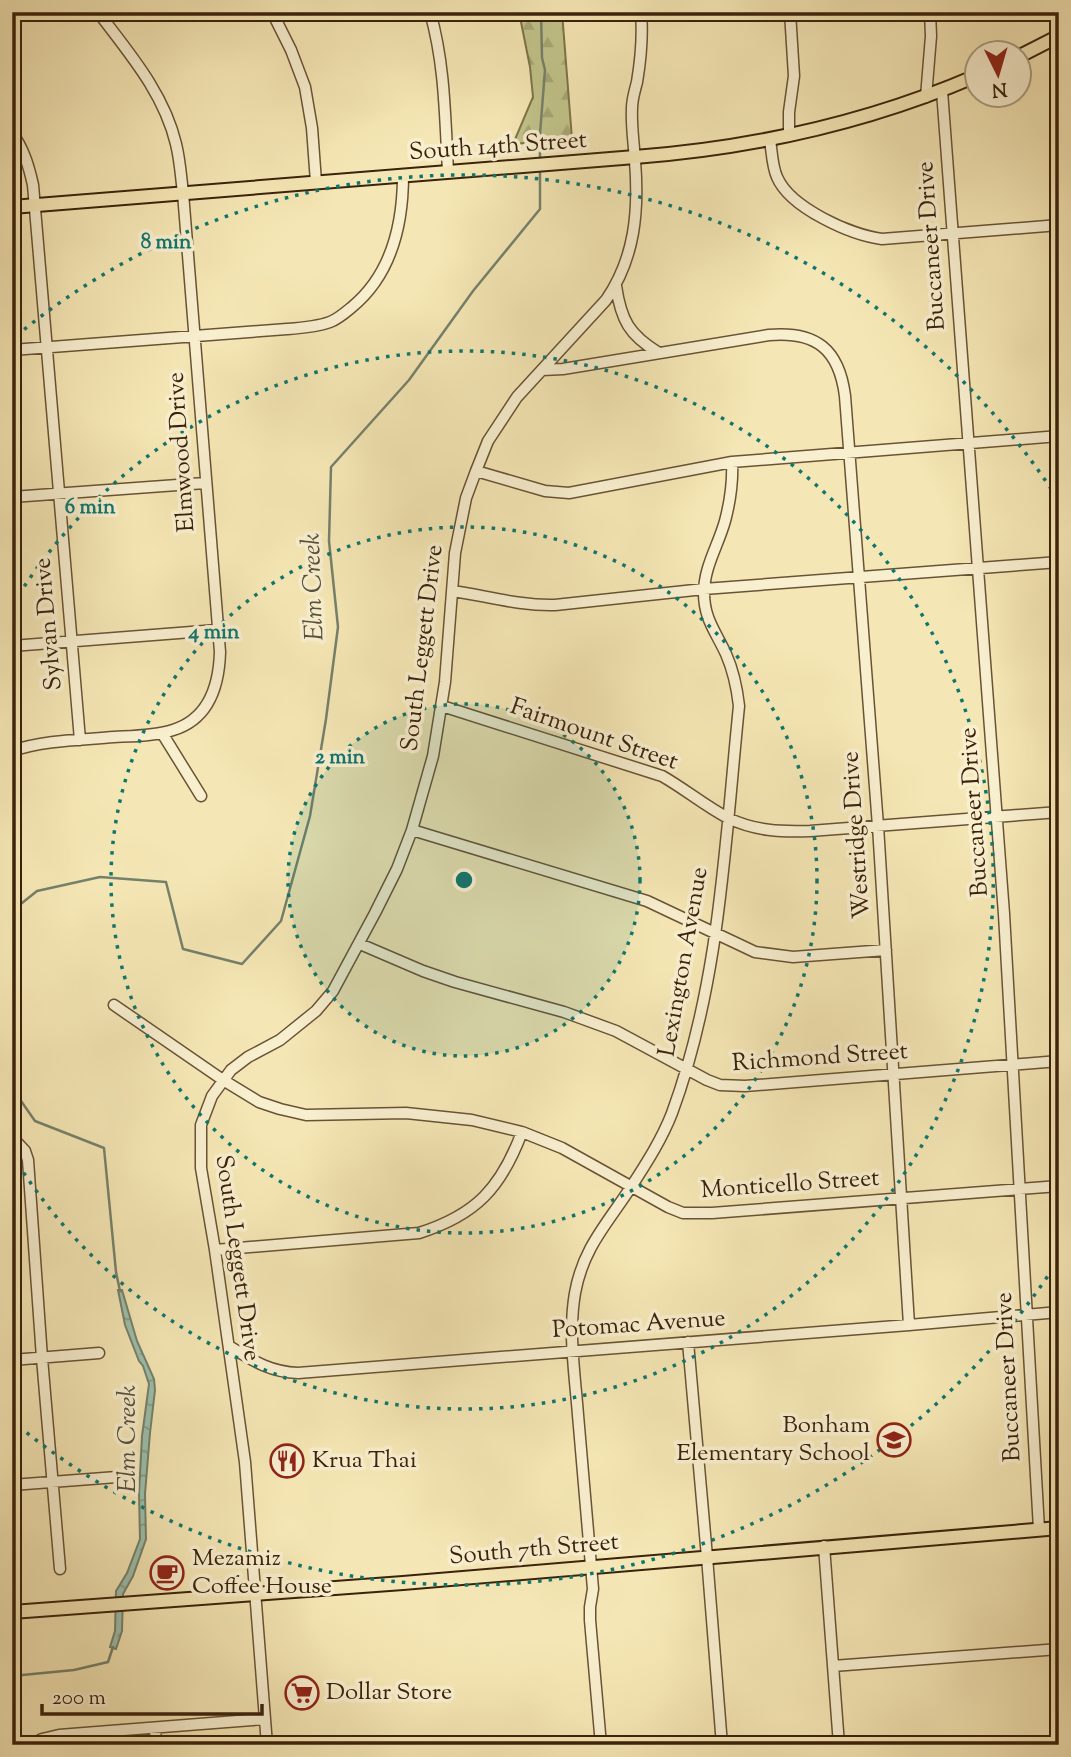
<svg xmlns="http://www.w3.org/2000/svg" width="1071" height="1757" font-family="'Sorts Mill Goudy',serif">
	<defs>
		<pattern id="forest-firs" width="22" height="20" patternUnits="userSpaceOnUse" patternTransform="scale(1.75)"><rect width="22" height="20" fill="#c1c48a"/><path d="M5 1l3.5 6h-7zM16 11l3.5 6h-7z" fill="#a7a876"/></pattern>
		<pattern id="water-ripples" width="26" height="14" patternUnits="userSpaceOnUse" patternTransform="scale(1.75)"><rect width="26" height="14" fill="#9cc0ad"/><path d="M2 4q2-2 4 0t4 0M15 11q2-2 4 0t4 0" fill="none" stroke="#809c8b"/></pattern>
	</defs>
	<rect width="100%" height="100%" fill="#f5e7b5"/>
	<filter id="stains"><feTurbulence type="fractalNoise" baseFrequency=".00286" numOctaves="4"/><feColorMatrix values="0 0 0 0 .2 0 0 0 0 .09 0 0 0 0 .02 0 0 0 .5 -.17"/></filter>
	<radialGradient id="worn" r=".72"><stop offset=".6" stop-color="#630" stop-opacity="0"/><stop offset="1" stop-color="#630" stop-opacity=".3"/></radialGradient>
	<path fill="url(#forest-firs)" stroke="#7e734a" stroke-width="2" d="M519 12H562L572 139 513 144 533 97 530 67Z"/>
	<path fill="url(#water-ripples)" stroke="#75816c" stroke-width="2" d="M118 1290H122L137 1341 154 1379 155 1390 150 1433 145 1494 146 1539 133 1576 123 1594 122 1631 116 1649 110 1647 115 1631 116 1591 127 1573 140 1539 139 1494 142 1436 149 1384 143 1366 139 1361 125 1325Z"/>
	<g fill="none" stroke-linecap="round" stroke-linejoin="round">
		<path stroke="#75816c" stroke-width="2.5" d="M540 159V134L545 70 542 58 541 12
			M12 911 37 891 100 877 166 882 183 949 242 964 281 921 310 816 326 719 338 627 329 541 331 467 409 380 473 291 540 209V169
			M12 955 19 973 12 992
			M12 1088 35 1121 104 1148 116 1272 120 1291
			M12 1676 74 1670 108 1662 113 1647"/>
		<defs>
			<path id="minor" d="M272 12 291 50 305 87 312 128 316 182
				M430 12C445 64 445 118 448 171
				M942 91 1004 914 1039 1529
				M926 97 931 36 930 12
				M12 133C24 149 29 167 33 185L80 740
				M789 136V112L794 76 790 12
				M770 140C772 152 772 166 777 177 790 208 851 235 882 239L1059 225
				M616 286C621 320 629 335 659 353
				M12 350 287 329C301 328 316 327 330 322 338 319 346 312 352 307 392 274 403 224 403 175
				M542 370 563 369 769 335C816 331 839 349 845 396L878 826 909 1325
				M476 471 545 491 569 493 732 462 1059 436
				M12 497 205 483
				M453 591C487 596 520 606 555 605L704 589 1059 562
				M12 646 217 630
				M442 706 662 776C685 789 705 806 728 818 755 831 781 832 810 831L1059 812
				M162 733 201 796
				M12 751C45 740 80 740 114 737 133 736 154 736 173 730 209 719 219 686 220 652L183 193C181 177 180 160 176 144 164 93 129 53 98 12
				M412 830 647 901 755 952 793 957 886 950
				M360 944 423 971 455 982 564 1012 616 1031 707 1080 720 1085 745 1086 1059 1061
				M114 1005 223 1080 259 1102 280 1109 306 1115 406 1113 472 1120 522 1132 562 1148 668 1207 683 1213H712L1059 1186
				M12 1137 25 1151 28 1160 42 1358 60 1569
				M215 1250 419 1233C476 1215 501 1188 522 1132
				M688 1342 707 1557 722 1745
				M229 1346C252 1360 269 1372 298 1373L909 1325 1059 1312
				M12 1360 99 1353
				M12 1485 130 1476
				M824 1546 839 1745
				M833 1666 1059 1649
				M155 1728 156 1745
				M31 1745 42 1739 59 1735 264 1719
				M267 1745 245 1462 215 1250 201 1168V1125L212 1096 231 1070 248 1057 280 1040 316 1011 333 991 375 913 397 869 412 830 433 756 445 682 455 553 466 498 476 471 488 441 517 397 606 300C635 258 639 211 635 161 634 144 631 126 632 108 632 99 635 90 637 82 641 58 643 36 641 12
				M601 1745 590 1620V1607L593 1589C588 1531 583 1473 578 1415 575 1375 568 1333 575 1293 583 1248 607 1224 631 1187 646 1164 662 1139 672 1113 720 983 725 842 739 706 737 688 733 670 726 654 716 632 704 619 704 593 704 567 718 546 725 521 730 502 733 482 732 462"/>
			<path id="major" d="M1018 57 1059 36
				M12 207 635 157C753 148 867 123 976 76
				M12 1612 403 1583 1059 1528"/>
		</defs>
		<use href="#minor" stroke="#695336" stroke-width="13"/>
		<use href="#major" stroke="#3a220b" stroke-width="16"/>
		<use href="#minor" stroke="#f8efcf" stroke-width="10"/>
		<use href="#major" stroke="#f5e7b5" stroke-width="12"/>
	</g>
	<circle cx="464" cy="880" r="176" fill="#0f766e" fill-opacity=".12"/>
	<g fill="none" stroke="#0f766e" stroke-width="3.5" stroke-dasharray="3.5 7">
		<circle cx="464" cy="880" r="176"/>
		<circle cx="464" cy="880" r="353"/>
		<path d="M13 604A529 529 0 1 1 13 1156"/>
		<path d="M1059 1259A705 705 0 0 1 16 1424M16 336A705 705 0 0 1 1059 501"/>
	</g>
	<defs>
		<symbol id="school-ring" viewBox="-11 -11 22 22"><circle r="9.5" fill="#f8efcf" stroke="#8f2418" stroke-width="1.5"/><path d="M0-5L7-2L0 1L-7-2ZM-4 1L0 2.5L4 1V4Q0 6-4 4Z" fill="#8f2418"/></symbol>
		<symbol id="restaurant-ring" viewBox="-11 -11 22 22"><circle r="9.5" fill="#f8efcf" stroke="#8f2418" stroke-width="1.5"/><path d="M-5-6h1v4h1v-4h1v4h1v-4h1v5L-1.5 .5V6h-2V.5L-5-1ZM5-6V6H3V1.5H1.5Q1.5-4 5-6Z" fill="#8f2418"/></symbol>
		<symbol id="cafe-ring" viewBox="-11 -11 22 22"><circle r="9.5" fill="#f8efcf" stroke="#8f2418" stroke-width="1.5"/><path d="M-5.5-4.5H6V0H3Q3 3.5 0 3.5H-2.5Q-5.5 3.5-5.5 0ZM3-3.2v2h1.7v-2ZM-6 4.5H4V6H-6Z" fill="#8f2418"/></symbol>
		<symbol id="supermarket-ring" viewBox="-11 -11 22 22"><circle r="9.5" fill="#f8efcf" stroke="#8f2418" stroke-width="1.5"/><path d="M-6-5.5h2.5l.6 2H6L4.5 2H-2.5L-4.4-4H-6ZM-1.5 3.2a1.3 1.3 0 1 0 .1 0ZM3 3.2a1.3 1.3 0 1 0 .1 0Z" fill="#8f2418"/></symbol>
	</defs>
	<g fill-rule="evenodd">
		<use href="#school-ring" x="875" y="1421" width="38" height="38"/>
		<use href="#restaurant-ring" x="268" y="1442" width="38" height="38"/>
		<use href="#cafe-ring" x="148" y="1554" width="38" height="38"/>
		<use href="#supermarket-ring" x="283" y="1674" width="38" height="38"/>
	</g>
	<g text-anchor="middle" dominant-baseline="central" stroke-width="7" stroke-linejoin="round" paint-order="stroke">
		<g font-size="24" fill="#3a220b" stroke="#f8efcf">
			<text transform="translate(498 147) rotate(-4)">South 14th Street</text>
			<text transform="translate(932 246) rotate(-94)">Buccaneer Drive</text>
			<text transform="translate(182 452) rotate(-94)">Elmwood Drive</text>
			<text transform="translate(49 624) rotate(-95)">Sylvan Drive</text>
			<text transform="translate(423 648) rotate(-83)">South Leggett Drive</text>
			<text transform="translate(594 735) rotate(19)">Fairmount Street</text>
			<text transform="translate(975 812) rotate(-94)">Buccaneer Drive</text>
			<text transform="translate(857 835) rotate(-94)">Westridge Drive</text>
			<text transform="translate(684 962) rotate(-80)">Lexington Avenue</text>
			<text transform="translate(820 1058) rotate(-4)">Richmond Street</text>
			<text transform="translate(790 1185) rotate(-4)">Monticello Street</text>
			<text transform="translate(237 1258) rotate(82)">South Leggett Drive</text>
			<text transform="translate(639 1325) rotate(-4)">Potomac Avenue</text>
			<text transform="translate(1009 1377) rotate(-93)">Buccaneer Drive</text>
			<text transform="translate(534 1550) rotate(-5)">South 7th Street</text>
		</g>
		<g font-size="24" fill="#3a220b" stroke="#f8efcf" text-anchor="start">
			<text x="870" y="1426" text-anchor="end">Bonham<tspan x="870" dy="28">Elementary School</tspan></text>
			<text x="312" y="1461">Krua Thai</text>
			<text x="192" y="1559">Mezamiz<tspan x="192" dy="28">Coffee House</tspan></text>
			<text x="326" y="1693">Dollar Store</text>
		</g>
		<g font-size="26" font-style="italic" fill="#57513c" stroke="#f8efcf">
			<text transform="translate(314 587) rotate(-92)">Elm Creek</text>
			<text transform="translate(128 1439) rotate(-90)">Elm Creek</text>
		</g>
	</g>
	<circle cx="464" cy="880" r="10" fill="#0f766e" stroke="#f8efcf" stroke-width="3.5"/>
	<g font-size="21" text-anchor="middle" font-weight="bold" fill="#0f766e" stroke="#f8efcf" stroke-width="7" stroke-linejoin="round" paint-order="stroke">
		<text x="166" y="248">8 min</text>
		<text x="90" y="513">6 min</text>
		<text x="214" y="638">4 min</text>
		<text x="340" y="763">2 min</text>
	</g>
	<rect width="1071" height="1757" fill="none" stroke="#f5e7b5" stroke-width="42"/>
	<rect x="14" y="14" width="1043" height="1729" fill="none" stroke="#3a220b" stroke-width="3.5"/>
	<rect x="21" y="21" width="1029" height="1715" fill="none" stroke="#3a220b" stroke-width="2"/>
	<g transform="translate(998 74) rotate(175)"><circle r="33" fill="#f8efcf" stroke="#ac9d81" stroke-width="2"/>
	<path d="M0-5L12 26L0 18L-12 26Z" fill="#8f2418"/>
	<text y="-10" font-size="19" font-weight="bold" text-anchor="middle" fill="#3a220b">N</text>
	</g>
	<path d="M42 1704v10h220v-10" fill="none" stroke="#3a220b" stroke-width="3.5"/>
	<text x="52" y="1704" font-size="21" fill="#3a220b" stroke="#f8efcf" stroke-width="5" paint-order="stroke">200 m</text>
	<rect width="100%" height="100%" filter="url(#stains)"/>
	<rect width="100%" height="100%" fill="url(#worn)"/>
</svg>
